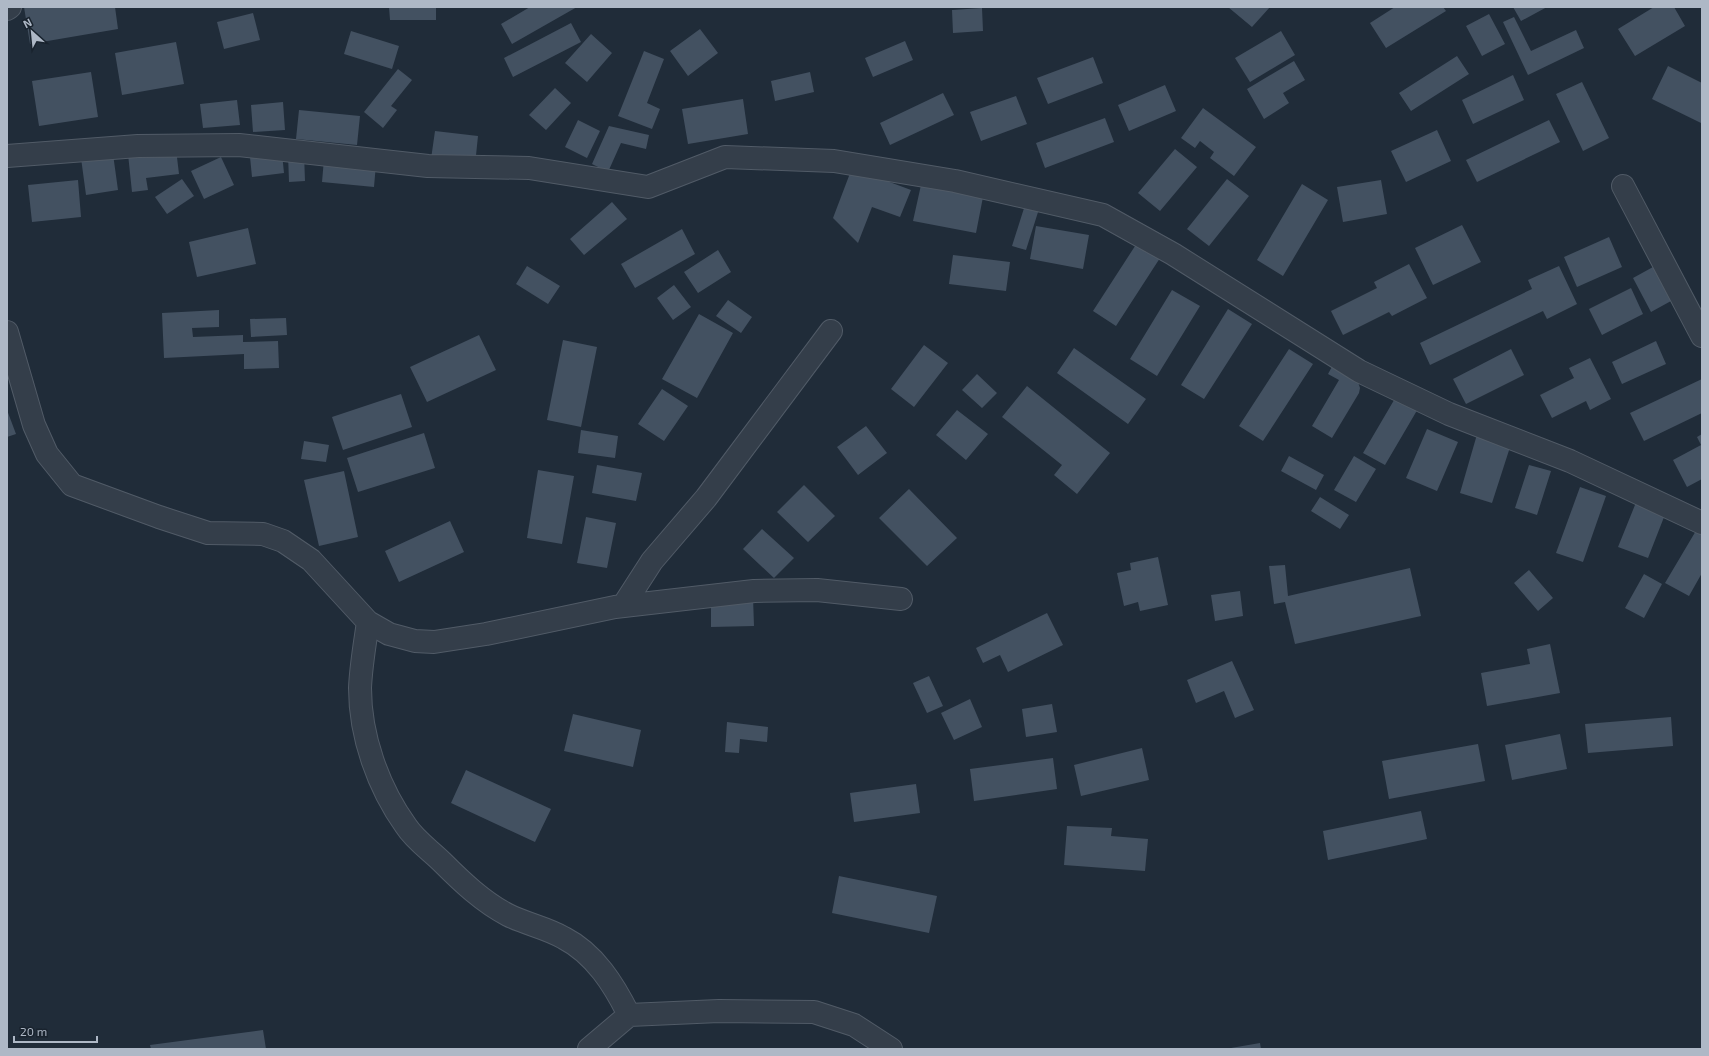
<svg xmlns="http://www.w3.org/2000/svg" width="1709" height="1056" font-family="'Exo 2',sans-serif">
	<rect width="100%" height="100%" fill="#202c39"/>
	<path fill="#435161" d="M24 7H115L118 29 30 44Z
		M389 7H436V20H390Z
		M530 7H577L512 44 501 24Z
		M1228 7H1270L1252 27Z
		M1395 7H1443L1446 11 1386 48 1370 23Z
		M1513 7H1547L1521 21Z
		M1654 7H1674L1685 26 1635 56 1618 29Z
		M982 8 983 31 953 33 952 10Z
		M253 13 260 40 224 49 217 22Z
		M1489 14 1505 44 1482 56 1466 26Z
		M1514 17 1531 51 1576 30 1584 48 1528 75 1503 22Z
		M571 23 581 42 513 77 504 58Z
		M700 29 718 53 688 76 670 51Z
		M351 31 399 46 392 69 344 54Z
		M1281 31 1295 55 1250 82 1235 58Z
		M591 34 612 53 587 82 565 63Z
		M905 41 913 60 873 77 865 58Z
		M176 42 184 84 122 95 115 53Z
		M644 51 664 59 647 103 660 109 652 129 618 116Z
		M1457 56 1469 74 1411 111 1399 93Z
		M1093 57 1103 83 1048 104 1037 78Z
		M1294 61 1305 80 1283 93 1289 103 1264 119 1247 89Z
		M1668 66 1702 83 1701 123 1652 99Z
		M398 69 412 80 391 106 397 110 383 128 364 112Z
		M91 72 98 117 39 126 32 81Z
		M810 72 814 92 775 101 771 81Z
		M1513 75 1524 100 1473 124 1462 100Z
		M1582 82 1609 138 1583 151 1556 94Z
		M1165 85 1176 111 1129 131 1118 105Z
		M555 88 571 103 546 130 529 115Z
		M943 93 954 115 890 145 880 123Z
		M1016 96 1027 124 981 141 970 112Z
		M743 99 748 134 688 144 682 109Z
		M237 100 240 125 203 128 200 104Z
		M283 102 285 130 253 132 251 105Z
		M1203 108 1256 147 1234 176 1210 158 1214 152 1200 141 1195 148 1181 138Z
		M299 110 360 116 357 145 296 139Z
		M1105 118 1114 142 1045 168 1036 143Z
		M578 120 600 131 587 158 565 147Z
		M1549 120 1560 142 1477 182 1466 160Z
		M609 126 649 135 646 149 621 143 608 172 592 164Z
		M1437 130 1451 161 1406 182 1391 151Z
		M435 131 478 136 475 165 431 159Z
		M176 149 179 174 146 178 148 190 132 192 128 154Z
		M1175 149 1197 167 1160 211 1138 193Z
		M282 153 284 173 252 177 250 157Z
		M304 153 305 181 289 182 288 154Z
		M113 154 118 190 86 195 81 158Z
		M221 157 234 185 204 199 191 171Z
		M324 159 376 164 374 187 322 182Z
		M852 168 911 190 900 217 872 207 858 243 833 218Z
		M182 179 194 196 167 214 155 197Z
		M1227 179 1249 196 1209 246 1187 229Z
		M78 180 81 217 32 222 28 185Z
		M1381 180 1387 214 1343 222 1337 187Z
		M1302 184 1328 200 1283 276 1257 260Z
		M921 185 983 197 976 233 913 221Z
		M612 202 627 219 584 255 570 239Z
		M1025 205 1039 209 1026 250 1012 246Z
		M1462 225 1481 262 1433 285 1415 248Z
		M1036 226 1089 235 1083 269 1030 259Z
		M248 228 256 264 197 277 189 242Z
		M682 229 695 254 635 288 621 264Z
		M1609 237 1622 267 1577 287 1564 257Z
		M1137 243 1160 258 1116 326 1093 311Z
		M718 250 731 272 698 293 684 272Z
		M953 255 1010 262 1006 291 949 284Z
		M1409 264 1427 298 1392 316 1389 312 1343 335 1331 311 1377 288 1374 282Z
		M527 266 560 286 548 304 516 284Z
		M1559 266 1577 304 1547 319 1543 311 1430 365 1420 343 1532 289 1528 280Z
		M1653 267 1671 301 1651 312 1633 278Z
		M674 285 691 307 673 320 657 298Z
		M1631 288 1643 314 1602 335 1589 309Z
		M1172 290 1200 306 1157 376 1130 359Z
		M728 300 752 317 741 333 716 316Z
		M1228 309 1252 324 1204 399 1181 385Z
		M219 310V327L192 328 193 337 243 335V342L278 341 279 368 244 369V354L164 358 162 313Z
		M699 314 733 333 697 398 662 379Z
		M286 318 287 335 251 337 250 319Z
		M479 335 496 370 427 402 410 367Z
		M563 340 597 347 581 427 547 420Z
		M1656 341 1666 364 1622 384 1612 362Z
		M924 345 948 363 914 407 891 389Z
		M1074 348 1146 399 1128 424 1057 373Z
		M1289 349 1313 364 1263 441 1239 426Z
		M1511 349 1524 375 1466 404 1453 379Z
		M1590 358 1611 399 1590 410 1586 401 1552 418 1540 395 1574 378 1569 368Z
		M1334 363 1358 382 1360 388 1359 393 1332 438 1312 426 1339 380 1328 374Z
		M977 374 997 393 982 408 962 390Z
		M1702 379V413L1644 441 1630 413Z
		M1027 386 1110 453 1077 494 1054 475 1062 465 1002 417Z
		M662 389 688 406 664 441 638 424Z
		M401 394 412 427 343 450 332 417Z
		M1397 395 1419 407 1385 465 1363 453Z
		M7 410 16 434 7 437Z
		M957 410 988 434 966 460 936 435Z
		M866 426 887 453 858 475 837 447Z
		M1427 429 1458 442 1437 491 1406 478Z
		M581 430 618 436 615 458 578 453Z
		M1478 431 1512 441 1492 503 1460 493Z
		M424 433 435 468 358 492 347 458Z
		M1702 434V479L1687 487 1673 460 1701 445 1697 437Z
		M304 441 329 445 326 462 301 459Z
		M1289 456 1324 475 1316 490 1281 471Z
		M1354 456 1376 469 1356 502 1334 490Z
		M597 465 642 473 636 501 592 493Z
		M1529 465 1551 471 1537 515 1515 508Z
		M538 470 574 476 562 544 527 538Z
		M344 471 358 537 319 546 304 480Z
		M804 485 835 516 808 542 777 512Z
		M1580 487 1606 496 1583 562 1556 553Z
		M909 489 957 538 927 566 879 518Z
		M1320 497 1349 515 1340 529 1311 511Z
		M1637 500 1666 512 1648 558 1618 547Z
		M586 517 616 523 607 568 577 563Z
		M450 521 464 552 399 582 385 551Z
		M762 529 794 558 774 578 743 549Z
		M1697 529 1702 532V573L1689 596 1665 583Z
		M1158 557 1168 605 1140 611 1138 602 1124 606 1117 573 1131 570 1130 563Z
		M1285 565 1288 596 1410 568 1421 616 1295 644 1285 602 1274 604 1269 566Z
		M1529 570 1553 598 1538 611 1514 583Z
		M1644 574 1662 584 1644 618 1625 608Z
		M1240 591 1243 616 1215 621 1211 595Z
		M753 597 754 626 711 627V598Z
		M1047 613 1063 645 1008 672 1000 655 983 663 976 648Z
		M1550 644 1560 693 1487 706 1481 673 1530 664 1527 649Z
		M1232 661 1254 710 1235 718 1224 691 1196 703 1187 680Z
		M929 676 943 706 927 713 913 683Z
		M970 699 982 727 954 740 941 713Z
		M1052 704 1057 732 1026 737 1022 709Z
		M573 714 641 730 633 767 564 751Z
		M1671 717 1673 746 1588 753 1585 724Z
		M727 722 768 727 767 742 740 739 739 753 725 752Z
		M1560 734 1567 769 1512 780 1505 745Z
		M1478 744 1485 781 1389 799 1382 761Z
		M1142 748 1149 780 1081 796 1074 765Z
		M1053 758 1057 789 974 801 970 769Z
		M466 770 551 809 535 842 451 803Z
		M916 784 920 813 854 822 850 793Z
		M1421 811 1427 839 1328 860 1323 831Z
		M1067 826 1112 828 1111 836 1148 839 1145 871 1064 865Z
		M839 876 937 896 929 933 832 913Z
		M263 1030 266 1049H151L150 1045Z
		M1260 1043 1261 1049H1231V1048Z"/>
	<g fill="none" stroke-linecap="round" stroke-linejoin="round">
		<defs>
			<path id="minor" d="M7 9 10 7
				M7 156 138 146 239 145 428 166 529 168 648 187 725 157 834 161 955 181 1103 215 1173 254 1359 371 1449 414 1570 461 1702 523
				M1623 186 1702 336
				M7 332 34 425 47 454 72 485 159 517 208 533 263 534 283 541 311 560 368 622 389 634 415 641 434 642 486 634 615 607 754 591 817 590 901 599
				M623 606 652 561 706 498 831 331
				M368 622C365 643 361 665 360 688 360 736 378 787 406 826 415 840 431 851 442 862 462 882 483 902 508 915 526 924 547 928 564 938 595 954 614 985 629 1015
				M589 1049 629 1015 719 1011 814 1012 854 1025 891 1049"/>
		</defs>
		<use href="#minor" stroke="#515b67" stroke-width="24"/>
		<use href="#minor" stroke="#343e4a" stroke-width="22"/>
	</g>
	<rect width="1709" height="1056" fill="none" stroke="#aeb8c6" stroke-width="16"/>
	<g transform="translate(32 32) rotate(333)" stroke="#19232e" stroke-width="3" paint-order="stroke">
	<path d="M0-3L7 15L0 10L-7 15Z" fill="#aeb8c6"/>
	<text y="-6" font-size="11" font-weight="bold" text-anchor="middle" fill="#aeb8c6">N</text>
	</g>
	<path d="M14 1036v6h83v-6" fill="none" stroke="#aeb8c6" stroke-width="2"/>
	<text x="20" y="1036" font-size="12" fill="#aeb8c6" stroke="#19232e" stroke-width="3" paint-order="stroke">20 m</text>
</svg>
